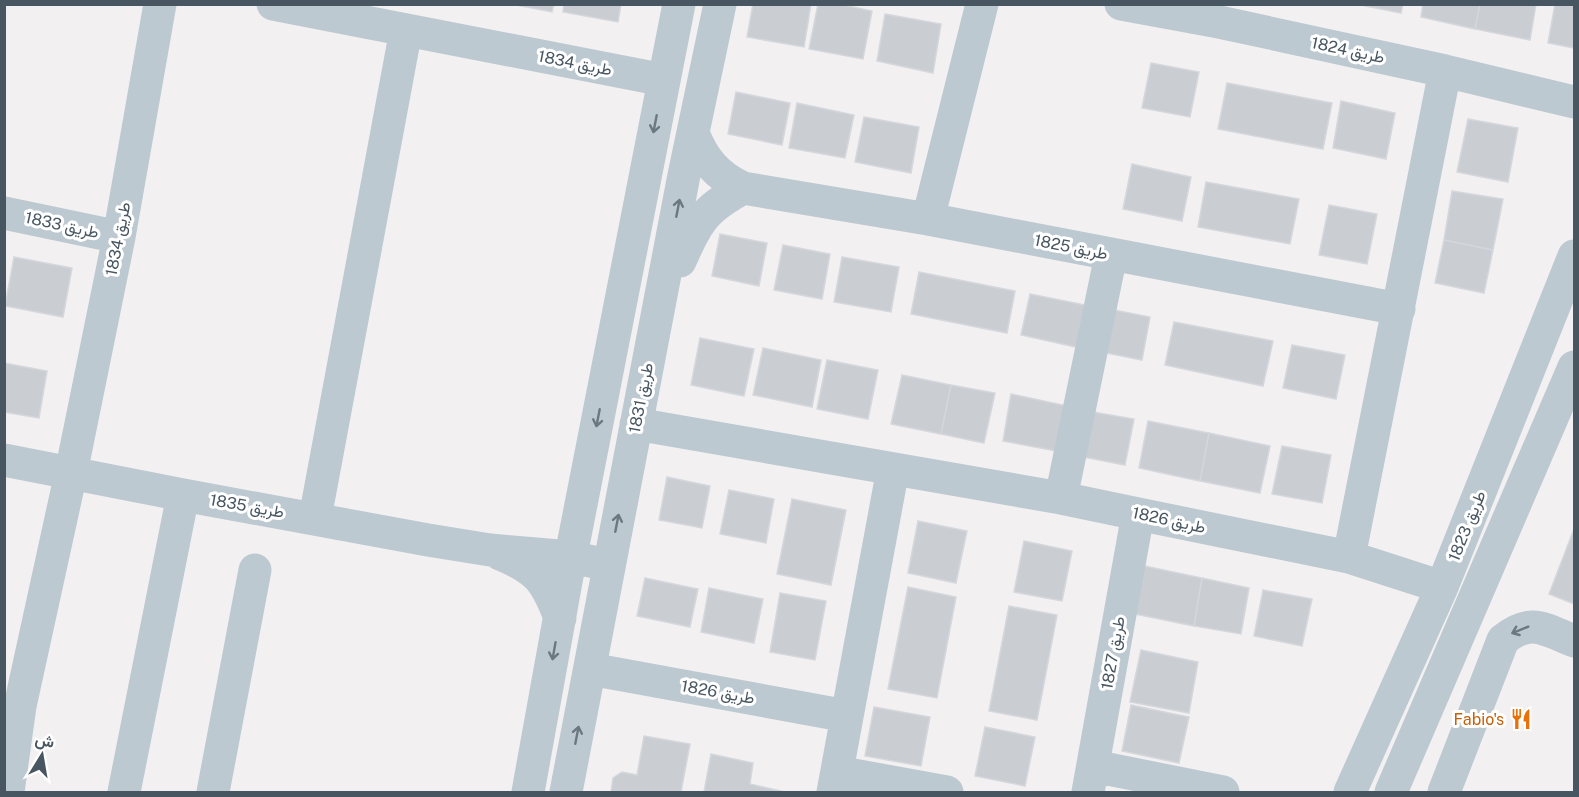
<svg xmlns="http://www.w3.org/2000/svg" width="1579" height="797" font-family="'Public Sans',Vazirmatn,sans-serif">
	<rect width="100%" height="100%" fill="#f3f0f1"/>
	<path fill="#caced3" stroke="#d4d7dc" stroke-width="1.5" d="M511 4H554L552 12Z
		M564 4H621L618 22 563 12Z
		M753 4H811L804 47 747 37Z
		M818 4H839L872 11 863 59 809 49Z
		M1356 4H1403L1401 13Z
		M1423 4H1480L1475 29 1421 17Z
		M1480 4H1536L1530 40 1475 29Z
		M1555 4H1574V48L1548 43Z
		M885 14 941 24 933 73 877 61Z
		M1151 63 1199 72 1190 117 1142 108Z
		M1227 83 1332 103 1323 149 1218 129Z
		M736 92 790 103 782 145 728 134Z
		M1341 101 1395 113 1386 159 1333 148Z
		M797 103 854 115 845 158 789 148Z
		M864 117 919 127 911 173 855 162Z
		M1468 119 1518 128 1508 182 1457 172Z
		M1132 164 1191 177 1182 221 1123 209Z
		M1206 182 1299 199 1290 244 1198 227Z
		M1452 191 1503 199 1493 250 1444 240Z
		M1329 205 1377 214 1367 264 1319 255Z
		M720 234 767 243 759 286 712 276Z
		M1444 240 1493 250 1484 293 1435 283Z
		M783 245 830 254 822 299 774 290Z
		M14 257 72 268 63 317 5 306Z
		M842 257 899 267 891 312 834 302Z
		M919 272 1015 291 1007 333 911 314Z
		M1030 294 1085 305 1076 347 1021 335Z
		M1104 308 1150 317 1142 360 1096 351Z
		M1174 322 1273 341 1263 386 1165 365Z
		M700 338 754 349 744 396 691 385Z
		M1292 345 1345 355 1336 399 1283 388Z
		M763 348 821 360 812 407 753 395Z
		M827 360 878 370 868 419 817 409Z
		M4 363 47 371 39 418 4 412Z
		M902 375 951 385 941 434 891 424Z
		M951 385 995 393 984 443 941 434Z
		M1011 394 1072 407 1061 452 1003 441Z
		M1087 411 1134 419 1125 465 1078 456Z
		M1148 421 1209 433 1200 481 1139 468Z
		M1209 433 1270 446 1260 493 1200 481Z
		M1282 446 1331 455 1322 503 1272 494Z
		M667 477 710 486 702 528 659 520Z
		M729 490 774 499 766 543 720 534Z
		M792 499 846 510 831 585 777 574Z
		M918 521 967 531 956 583 908 573Z
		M1574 529V604L1549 594Z
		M1024 541 1072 551 1062 601 1014 592Z
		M1140 565 1202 578 1194 626 1130 613Z
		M645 578 698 589 690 627 637 616Z
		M1202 578 1249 588 1241 634 1194 626Z
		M908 587 956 597 937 698 888 689Z
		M709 588 763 599 754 643 701 632Z
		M1263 590 1312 599 1302 646 1254 636Z
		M780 593 826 601 815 660 770 652Z
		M1009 606 1057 615 1037 720 989 711Z
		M1141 650 1198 662 1189 713 1130 702Z
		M1131 705 1189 717 1179 763 1122 751Z
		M874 707 930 717 921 766 865 756Z
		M985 727 1035 737 1025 786 975 776Z
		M644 736 690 744 681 792H611L613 778 622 772 637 775Z
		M711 754 753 763 750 784 785 792H704Z"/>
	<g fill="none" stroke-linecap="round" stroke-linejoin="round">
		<path stroke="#bdc9d1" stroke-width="33" d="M273 4 664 80
			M1121 4 1219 22 1445 71 1574 102
			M693 133C703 159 717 176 743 188L928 219 1399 309
			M4 213 119 237
			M928 219 982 4
			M680 261C698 221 703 210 743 188
			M636 424 1061 498 1138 514 1349 557 1442 587
			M4 460 183 495 428 540 490 550 571 557 594 562
			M1061 498 1111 255
			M315 518 406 30
			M500 554C537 569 546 580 560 618
			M1349 557 1445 71
			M590 669 847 716
			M1093 766 1223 792
			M837 772 947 792
			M8 792 20 706 71 473 119 237 160 4
			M124 792 183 495
			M213 792 255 570
			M528 792 567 576 679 4
			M566 792 684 175 720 4
			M833 792 893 469
			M1088 792 1138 514
			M1350 792 1442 587 1574 256
			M1391 792 1574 367
			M1444 792 1503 640C1531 617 1544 629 1574 641"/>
	</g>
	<defs><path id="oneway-shaft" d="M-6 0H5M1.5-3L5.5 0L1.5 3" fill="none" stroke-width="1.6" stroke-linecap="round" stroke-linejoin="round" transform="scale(1.5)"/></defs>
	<g stroke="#6a7882">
		<use href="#oneway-shaft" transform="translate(655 124) rotate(101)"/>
		<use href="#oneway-shaft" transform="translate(678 208) rotate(-79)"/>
		<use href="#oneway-shaft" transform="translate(598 418) rotate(101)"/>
		<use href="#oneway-shaft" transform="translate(617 523) rotate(-79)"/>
		<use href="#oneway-shaft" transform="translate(1520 630) rotate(158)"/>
		<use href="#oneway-shaft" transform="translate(554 651) rotate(100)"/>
		<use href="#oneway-shaft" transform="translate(577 735) rotate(-79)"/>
	</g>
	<defs>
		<symbol id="restaurant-bare" viewBox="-9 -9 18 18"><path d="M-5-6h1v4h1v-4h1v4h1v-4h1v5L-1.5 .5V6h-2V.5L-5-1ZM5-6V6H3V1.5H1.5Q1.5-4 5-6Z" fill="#e8710a" stroke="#fff" stroke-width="2.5" paint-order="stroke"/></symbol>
	</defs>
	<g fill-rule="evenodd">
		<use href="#restaurant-bare" x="1506" y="704" width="30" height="30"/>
	</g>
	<g text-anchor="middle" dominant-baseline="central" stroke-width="6" stroke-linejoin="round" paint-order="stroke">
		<g font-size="16" fill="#475660" stroke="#fff">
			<text transform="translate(1348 50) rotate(12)">طريق 1824</text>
			<text transform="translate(575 63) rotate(11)">طريق 1834</text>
			<text transform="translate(62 225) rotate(12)">طريق 1833</text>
			<text transform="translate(118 239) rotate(-79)">طريق 1834</text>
			<text transform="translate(1071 247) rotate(11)">طريق 1825</text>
			<text transform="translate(641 398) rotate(-79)">طريق 1831</text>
			<text transform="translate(247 506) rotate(10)">طريق 1835</text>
			<text transform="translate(1169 520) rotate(12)">طريق 1826</text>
			<text transform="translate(1467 526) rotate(-68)">طريق 1823</text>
			<text transform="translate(1113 653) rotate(-80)">طريق 1827</text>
			<text transform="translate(718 692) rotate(10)">طريق 1826</text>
		</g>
		<g font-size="16" fill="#c56008" stroke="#fff" text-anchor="end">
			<text x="1504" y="719">Fabio's</text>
		</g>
	</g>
	<rect width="1579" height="797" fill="none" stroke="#475660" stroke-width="12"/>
	<g transform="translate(42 755) rotate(11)" stroke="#ffffff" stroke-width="4.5" paint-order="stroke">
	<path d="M0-4.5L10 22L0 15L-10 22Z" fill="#475660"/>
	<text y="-9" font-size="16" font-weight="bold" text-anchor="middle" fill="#475660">ش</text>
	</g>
</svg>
